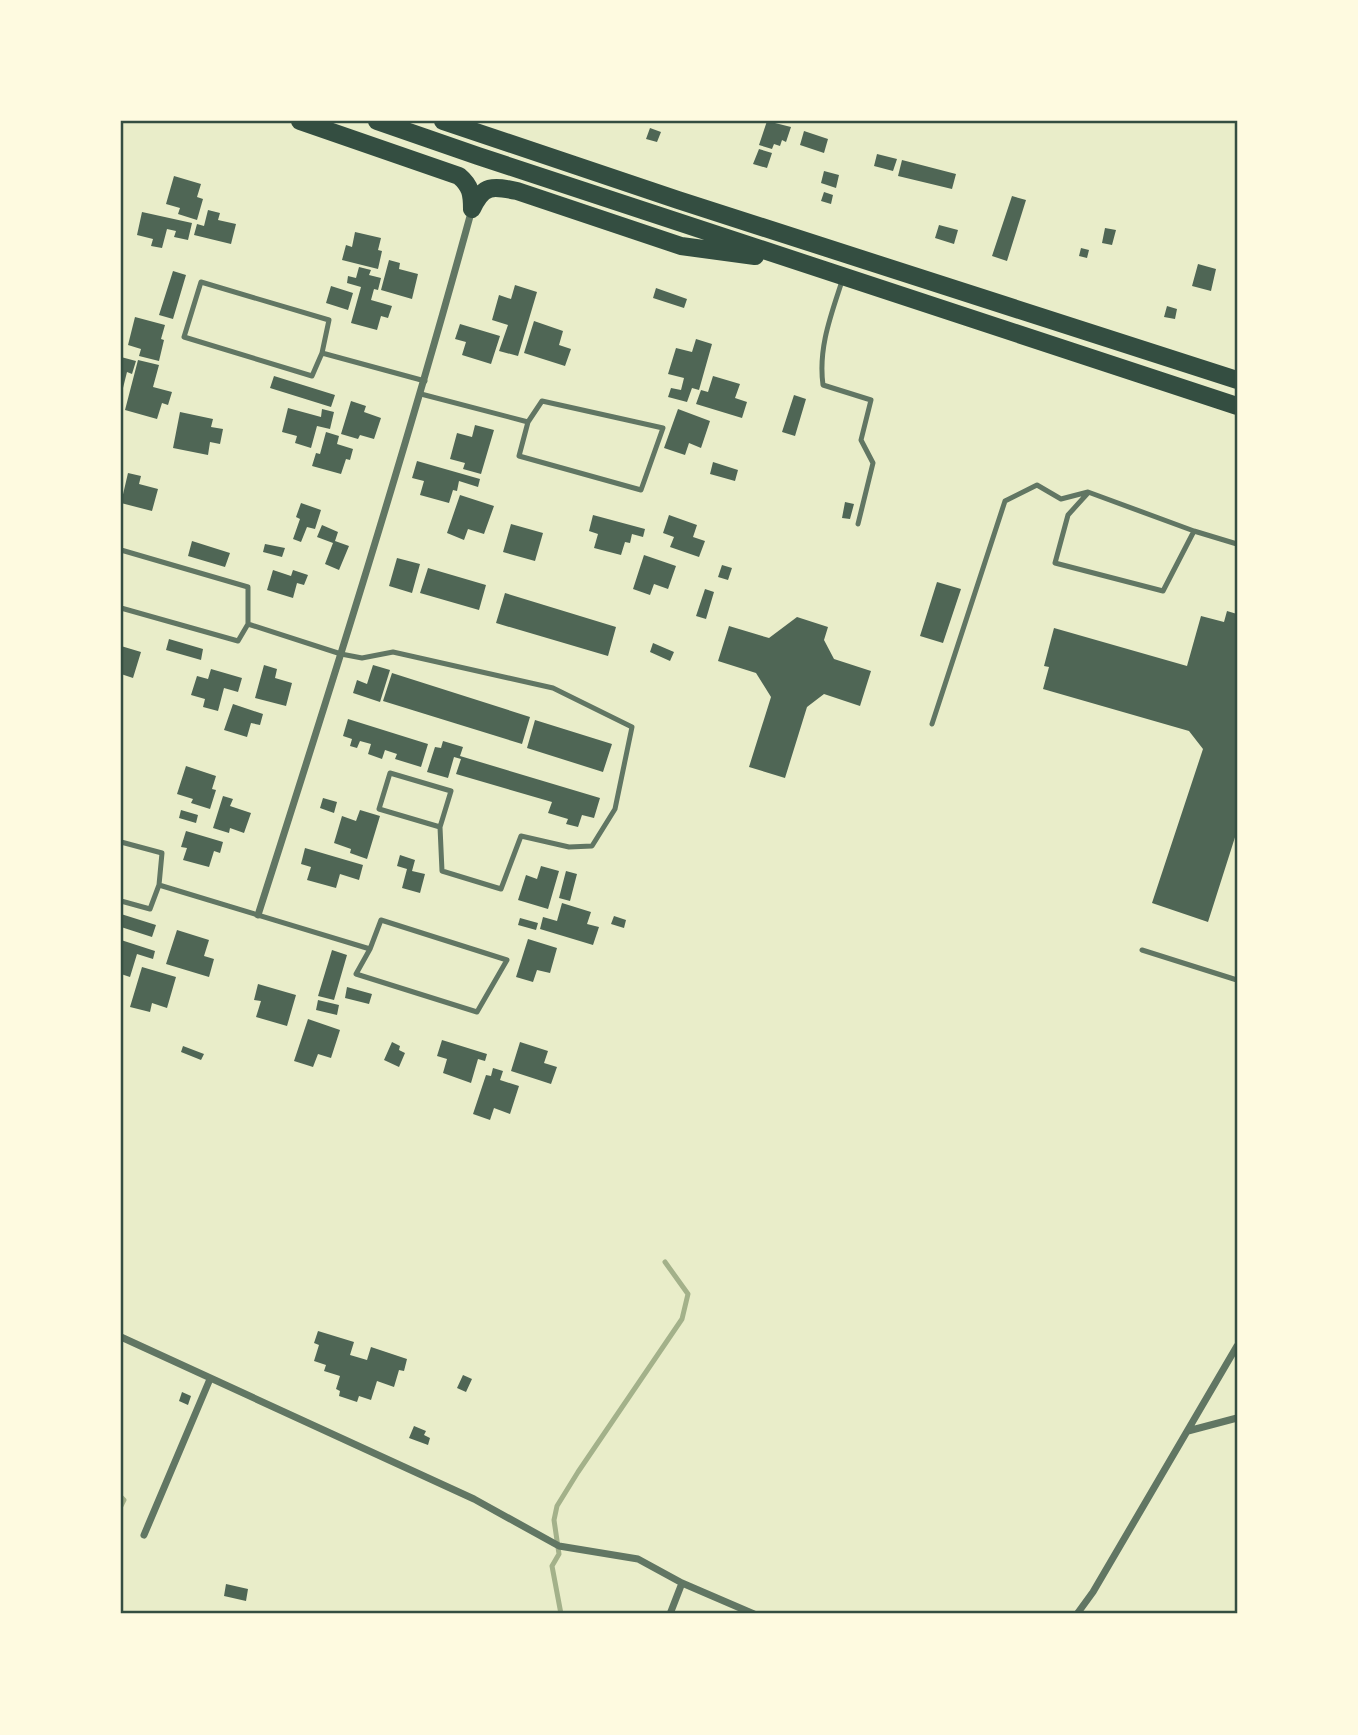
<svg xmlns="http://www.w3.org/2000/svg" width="1358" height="1735" font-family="'Roboto Condensed',sans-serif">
	<rect width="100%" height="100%" fill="#e9edc9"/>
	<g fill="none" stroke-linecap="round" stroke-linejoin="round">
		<path stroke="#a3b18a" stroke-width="5" d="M121 1497 124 1500 121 1506
			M561 1614 552 1566 559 1554 554 1520 557 1506 578 1472 682 1319 688 1294 665 1262"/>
	</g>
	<path fill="#4f6655" d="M767 121 791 127 786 142 782 140 780 146 774 144 772 149 759 145Z
		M650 128 661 132 657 142 646 139Z
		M804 131 828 139 824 153 800 145Z
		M759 149 772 153 767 168 753 164Z
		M877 154 897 159 893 171 874 166Z
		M902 160 956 174 952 189 898 176Z
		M824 171 839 175 836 188 821 183Z
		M174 176 201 184 197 197 203 199 197 220 178 214 180 208 166 204Z
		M824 192 833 195 831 204 821 201Z
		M1012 196 1026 200 1007 261 992 256Z
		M208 210 220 213 218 220 236 224 231 244 194 235 197 224 204 226Z
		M142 212 192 223 188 240 174 237 176 231 167 229 162 248 151 246 153 239 137 235Z
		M939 225 958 230 954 244 935 238Z
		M1105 228 1116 230 1112 245 1102 243Z
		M355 232 381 238 378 250 382 251 378 269 342 260 346 245 352 247Z
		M1081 248 1089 250 1087 258 1079 256Z
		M389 260 400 263 399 269 418 274 412 299 381 290Z
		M1198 264 1216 269 1211 291 1192 286Z
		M359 267 371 270 369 275 381 278 378 290 374 289 371 300 392 306 388 318 381 316 377 330 351 323 361 287 347 283 348 276 356 278Z
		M173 271 186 275 173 319 159 315Z
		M515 285 537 292 518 356 499 351 508 325 492 320 499 295 511 299Z
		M331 286 353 293 348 310 326 303Z
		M656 288 687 299 684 308 653 298Z
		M1167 306 1177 309 1175 319 1164 317Z
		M135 317 165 325 161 339 164 340 159 361 139 356 141 349 128 345Z
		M534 321 563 331 559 345 571 349 565 366 524 353Z
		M460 324 500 336 491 364 462 355 466 342 455 339Z
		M696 339 712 344 699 390 692 388 687 402 668 397 671 388 681 390 684 378 668 374 676 348 692 352Z
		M121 357 136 361 132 374 127 372 122 392Z
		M138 360 159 365 153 387 172 392 168 405 162 403 157 419 125 410Z
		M274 376 335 395 331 407 270 388Z
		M713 376 740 384 735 398 747 402 742 418 696 404 701 390 708 392Z
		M794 395 806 399 795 436 782 432Z
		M351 401 366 406 364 412 381 418 374 439 360 435 358 439 341 434Z
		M288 408 321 417 322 409 334 412 330 429 317 426 311 448 295 443 297 436 282 432Z
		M678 409 710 421 701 448 689 443 685 455 664 448Z
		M180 412 213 419 211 427 223 429 220 444 210 442 208 455 173 448Z
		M475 425 494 430 481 474 463 469 465 463 450 459 457 433 472 437Z
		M326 432 339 436 337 444 353 449 350 460 346 459 341 474 312 466 316 453 320 454Z
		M417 461 480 479 478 487 459 481 457 491 453 490 449 503 420 495 424 481 412 478Z
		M713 462 738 470 735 481 710 474Z
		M128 473 141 476 139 484 158 489 152 511 121 503Z
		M460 495 494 506 484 534 468 529 464 540 447 533Z
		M845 502 854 504 850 519 842 518Z
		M301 503 321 510 315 529 307 527 301 542 293 539 300 519 296 517Z
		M593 515 645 529 643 537 632 534 630 543 625 542 621 555 594 548 598 534 589 531Z
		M669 515 697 525 693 537 705 541 699 557 670 547 674 537 663 533Z
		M511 524 543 533 535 561 503 552Z
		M322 525 338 532 335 541 349 546 339 570 325 564 333 543 317 537Z
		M192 541 230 553 225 567 188 556Z
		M265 544 285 548 282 557 263 552Z
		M644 555 676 566 668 589 654 584 650 595 633 589Z
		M397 558 420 564 412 593 389 586Z
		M722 565 732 568 728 580 718 577Z
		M428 568 486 585 479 610 420 593Z
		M273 570 291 576 293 570 308 575 304 585 297 583 293 598 267 590Z
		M937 582 961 589 943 643 920 636Z
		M705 589 714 592 706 619 696 616Z
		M505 593 616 627 608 656 496 623Z
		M1227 611 1237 614V831L1208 922 1152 903 1203 749 1189 731 1043 689 1049 667 1044 666 1054 628 1187 666 1201 616 1224 622Z
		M797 617 828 627 824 640 834 659 871 671 860 706 824 694 807 707 785 778 749 767 771 697 756 673 718 661 729 626 769 638Z
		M169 639 203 649 201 660 166 650Z
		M653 643 674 652 670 661 650 652Z
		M121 646 141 652 133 678 121 674Z
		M264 665 277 669 275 678 292 683 286 706 255 698Z
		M373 665 390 670 380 702 353 693 357 680 367 684Z
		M211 669 242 678 238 692 224 688 218 711 203 707 205 699 191 695 197 676 208 679Z
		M392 673 530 717 522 744 383 701Z
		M233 704 263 714 260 725 251 723 247 737 224 730Z
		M348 719 428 744 421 767 395 759 397 754 385 750 382 759 368 754 371 744 360 741 357 748 350 746 352 739 343 736Z
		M535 720 612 744 603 772 527 748Z
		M443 741 463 747 460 756 600 798 594 818 582 815 578 827 566 824 568 819 548 813 552 802 456 774 461 759 454 757 448 778 427 772 435 747 441 748Z
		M186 766 216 776 212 789 216 790 210 809 191 803 193 799 177 794Z
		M223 796 233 799 230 806 251 813 244 833 230 828 229 833 213 828Z
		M323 798 337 802 334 813 320 808Z
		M181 810 198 815 196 823 179 818Z
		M360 810 380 816 367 859 350 853 351 849 334 843 342 816 356 821Z
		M186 831 223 842 220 853 214 851 209 867 183 860 187 848 181 847Z
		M305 848 363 865 359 880 340 874 336 888 307 880 311 867 301 864Z
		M400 855 415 860 412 871 425 874 420 893 402 888 407 869 397 866Z
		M541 866 559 871 548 909 518 900 526 875 537 879Z
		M566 871 577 874 570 901 559 898Z
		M562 903 591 912 587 924 599 927 593 945 540 929 543 917 557 921Z
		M121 914 156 925 152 937 121 927Z
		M614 916 626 920 624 928 611 924Z
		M520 918 538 923 536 930 518 925Z
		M177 930 209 940 204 956 214 959 209 977 166 964Z
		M528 939 557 948 550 973 537 970 533 982 516 977Z
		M121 940 155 951 153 959 137 954 130 977 121 974Z
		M332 950 347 955 334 1000 318 996Z
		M142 967 176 977 167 1008 152 1003 150 1012 130 1007Z
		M258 984 296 995 287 1026 256 1017 261 1001 254 1000Z
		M347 987 372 994 369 1004 345 998Z
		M318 1000 339 1005 337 1015 316 1010Z
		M308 1019 340 1030 331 1058 318 1054 313 1067 294 1061Z
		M442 1040 487 1054 485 1061 478 1059 471 1083 443 1073 447 1059 437 1056Z
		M392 1042 400 1046 399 1050 405 1053 399 1067 384 1060Z
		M520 1042 548 1051 544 1063 557 1067 551 1084 511 1071Z
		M183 1046 204 1054 201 1060 181 1052Z
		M493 1068 503 1071 500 1080 519 1086 510 1114 494 1108 490 1120 473 1114 486 1075 491 1076Z
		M318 1331 354 1342 350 1355 367 1360 371 1347 407 1359 404 1371 399 1370 394 1387 377 1381 371 1400 359 1396 357 1402 339 1396 340 1391 336 1389 340 1376 324 1371 326 1365 314 1361 319 1345 314 1343Z
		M463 1375 472 1379 466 1392 457 1388Z
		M182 1392 191 1396 188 1405 179 1401Z
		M414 1426 426 1431 424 1435 430 1438 428 1445 409 1438Z
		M226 1584 248 1589 246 1601 224 1596Z"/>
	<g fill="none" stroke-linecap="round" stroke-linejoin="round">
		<path stroke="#617663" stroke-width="5" d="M842 281C831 315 818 348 823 385L871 400 861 440 873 463 858 524
			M322 353 329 320 201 282 184 337 312 376 322 353 425 381
			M421 394 528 422 542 401 663 428 641 490 519 456 528 422
			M1087 494 1068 515 1055 563 1163 591 1194 531
			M121 550 248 587V624L238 641 121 608
			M248 624 341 654 362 658 393 652 553 688 632 727 615 809 592 846 569 847 521 836 501 889 442 871 440 827 451 791 390 773 379 809 440 827
			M932 724 1005 501 1037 485 1061 499 1088 492 1194 531 1237 544
			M121 842 162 853 159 885 150 909 121 901
			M159 885 370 949 381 920 507 960 477 1012 356 974 370 949
			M1142 950 1237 980"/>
		<path stroke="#617663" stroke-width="7" d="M258 915C333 681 407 447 472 209
			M121 1337 474 1499 559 1546 638 1559 682 1583 754 1614
			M1188 1431 1237 1418
			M144 1535 210 1379
			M670 1614 682 1583
			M1077 1614 1093 1592 1237 1346"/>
		<path stroke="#344e41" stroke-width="18" d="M300 121 459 176C471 186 472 195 472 209
			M377 121 478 156 1237 406
			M443 121 678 200 1237 380
			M472 209C483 184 493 186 517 191L681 246 755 256"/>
	</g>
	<rect width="1358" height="1735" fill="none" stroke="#fefae0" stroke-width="245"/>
	<rect x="122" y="122" width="1114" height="1490" fill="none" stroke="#344e41" stroke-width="2.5"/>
</svg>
